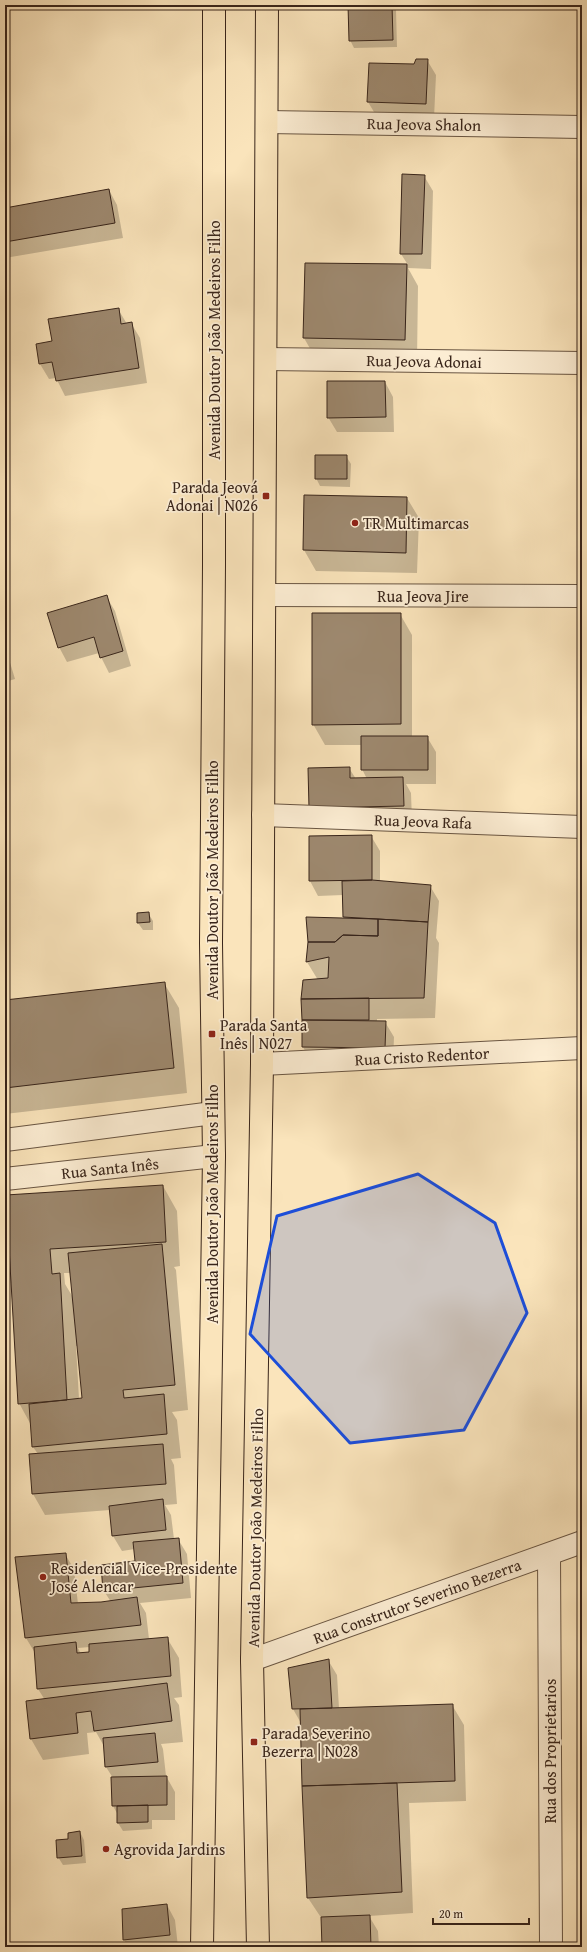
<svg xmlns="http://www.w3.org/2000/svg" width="587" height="1952" font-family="'Gentium Book Plus',serif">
	<rect width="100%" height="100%" fill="#fae4bb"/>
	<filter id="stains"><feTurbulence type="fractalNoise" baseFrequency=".005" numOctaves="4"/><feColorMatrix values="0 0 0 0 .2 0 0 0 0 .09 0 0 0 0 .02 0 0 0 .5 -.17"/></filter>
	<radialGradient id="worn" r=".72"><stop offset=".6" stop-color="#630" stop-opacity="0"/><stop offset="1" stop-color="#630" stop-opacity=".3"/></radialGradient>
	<path fill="#0003" fill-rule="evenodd" d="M349 5H393L396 10 397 47 354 48 350 40Z
		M427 60 436 75 434 118 377 117 368 102 415 65Z
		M424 176 433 191 431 269 408 268 418 286 417 360 316 359 304 338 306 264 408 265 401 254Z
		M109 190 117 205 123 238 5 258V209Z
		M118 309 127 324 131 323 140 338 147 383 65 396 56 378 49 379 40 364 37 345 53 342Z
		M385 382 393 397 394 432H337L328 417Z
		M346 456 351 464 350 487 320 486 316 478Z
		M305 496 407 498 419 518 417 573 316 571 304 550Z
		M106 596 115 611 131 666 109 673 99 653 67 662 59 647Z
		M400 614 412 635V737H427L436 752V784H406L411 793 412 821 318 823 349 768 356 779H367L362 769V745H325L313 724Z
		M5 646 15 679 5 682Z
		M371 836 380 851V882L430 886 439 901 436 938 439 943 435 1018 377 1019V1021L385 1022 394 1037 393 1063 311 1062 303 1047 302 999 318 980 307 962 309 942 307 918H344L343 895 318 896 310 881Z
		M148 913 153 921V930H143L138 923Z
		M164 983 179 1008 187 1093 5 1114V1001Z
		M163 1186 177 1211 180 1266 174 1267 176 1270 188 1410 172 1412 177 1420 181 1458 171 1459 174 1465 177 1504 165 1505 171 1515 174 1539H178L187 1554 191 1598 140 1603 146 1613 149 1639 167 1638 179 1658 182 1697 174 1698 179 1705 183 1742 161 1744 163 1749 166 1776 175 1792V1820H152V1829L123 1831 118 1823V1815L113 1806V1778L106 1767 105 1748 96 1732 87 1733 89 1754 43 1760 31 1739 27 1702 45 1700 38 1689 35 1653 26 1638 16 1558 65 1554 74 1569 78 1604 111 1602 104 1591 136 1562 135 1549 122 1551 113 1536 110 1510 45 1515 33 1494 38 1454 33 1447 31 1425 19 1403 7 1196ZM64 1273H71L74 1299 65 1284ZM76 1346H78L83 1399H79ZM90 1647V1653L81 1654 78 1648Z
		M328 1660 337 1675 339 1708 452 1705 464 1725 466 1801 409 1803 413 1913 369 1916 378 1931 379 1947H323L322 1919 308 1898 302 1725 293 1709Z
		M80 1832 84 1840 86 1863 63 1865 58 1857 69 1840Z
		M167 1905 175 1920 178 1947H128L124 1940Z"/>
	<path fill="#9d886e" stroke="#39251a" d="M348 5H392L393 40 349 41Z
		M416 59H428L426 104 367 102 369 63 414 64Z
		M402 174 425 175 422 254H400Z
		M109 189 115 223 5 242V208Z
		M305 263 407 264 405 340 303 338Z
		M119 308 121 324 132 322 139 368 56 381 52 362 39 364 36 344 52 341 48 319Z
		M327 381H385L386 417 327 418Z
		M315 455H347V479H315Z
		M304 495 407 497 406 553 303 550Z
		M107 595 123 651 100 658 94 637 58 648 47 613Z
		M312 613H401V724L312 725Z
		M361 736H428V770H361Z
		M350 767V778L403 777 404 806 309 808 308 768Z
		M372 835V880L309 881V836Z
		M372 880 431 885 428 922 343 917 342 881Z
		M149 912 150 922 137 923V913Z
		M306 917 378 919V936L343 935 335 942H308Z
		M378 919 428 922 424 998 301 999 303 980 328 978 329 957 306 962 308 942H335L343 935 378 936Z
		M165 982 174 1068 5 1088V1000Z
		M369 998V1020H302L301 999Z
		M302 1020 386 1021 385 1048 302 1047Z
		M163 1185 166 1242 50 1249 52 1274 60 1273 67 1400 18 1404 6 1195Z
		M162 1244 175 1385 123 1390 124 1398 164 1394 167 1434 32 1447 29 1404 82 1398 68 1253Z
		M163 1444 166 1484 32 1494 29 1454Z
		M163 1499 166 1530 112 1536 109 1506Z
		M179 1538 183 1583 103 1591 101 1565 135 1561 133 1542Z
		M66 1553 71 1603 101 1602 137 1597 141 1625 25 1638 15 1557Z
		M168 1637 171 1676 37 1689 34 1647 76 1642 77 1653 89 1652V1644Z
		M329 1659 332 1708 292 1709 288 1668Z
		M167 1683 172 1721 94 1731 91 1711 76 1713 78 1733 30 1739 26 1701Z
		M453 1704 455 1781 302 1786 300 1709Z
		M155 1733 158 1762 105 1767 103 1738Z
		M167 1776V1805L112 1806 111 1777Z
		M397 1783 402 1892 307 1898 302 1786Z
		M148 1805V1822L117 1823V1806Z
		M80 1831 82 1856 57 1858 56 1840 68 1839V1833Z
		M167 1904 170 1935 123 1940 122 1909Z
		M370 1915 371 1947H322L321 1917Z"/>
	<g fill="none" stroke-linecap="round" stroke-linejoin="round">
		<defs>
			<path id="street" d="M267 122 582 127
				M266 359 582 363
				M265 595 582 596
				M263 815 582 827
				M262 1064 582 1048
				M5 1140 213 1113
				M5 1179 214 1156
				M549 1554 551 1947
				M252 1660 582 1542"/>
			<path id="primary" d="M202 1947 214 1156 211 943 214 565V5
				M258 1947 252 1660 262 1064 267 5"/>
		</defs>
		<use href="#street" stroke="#695542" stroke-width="24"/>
		<use href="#primary" stroke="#39251a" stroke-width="24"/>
		<use href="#street" stroke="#fcedd3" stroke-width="22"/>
		<use href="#primary" stroke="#fae4bb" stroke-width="22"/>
	</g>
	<path fill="#1d4ed8" fill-opacity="0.2" stroke="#1d4ed8" stroke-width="3" stroke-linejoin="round" d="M418 1174 495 1223 527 1313 464 1430 350 1443 250 1334 277 1216Z"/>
	<g fill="#8f2418" stroke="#fcedd3" stroke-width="1.5">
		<rect x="262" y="492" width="8" height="8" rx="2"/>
		<circle cx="355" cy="523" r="4"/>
		<rect x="208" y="1030" width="8" height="8" rx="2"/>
		<circle cx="43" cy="1577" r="4"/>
		<rect x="250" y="1738" width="8" height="8" rx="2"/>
		<circle cx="106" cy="1849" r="4"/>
	</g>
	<g text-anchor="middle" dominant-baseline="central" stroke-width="3.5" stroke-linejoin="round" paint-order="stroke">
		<g font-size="16" fill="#39251a" stroke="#fcedd3">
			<text transform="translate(424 124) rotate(1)">Rua Jeova Shalon</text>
			<text transform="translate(214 340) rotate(-90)">Avenida Doutor João Medeiros Filho</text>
			<text transform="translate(424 361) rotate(1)">Rua Jeova Adonai</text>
			<text x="423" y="596">Rua Jeova Jire</text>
			<text transform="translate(423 821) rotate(2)">Rua Jeova Rafa</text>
			<text transform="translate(212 880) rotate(-90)">Avenida Doutor João Medeiros Filho</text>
			<text transform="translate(422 1056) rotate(-3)">Rua Cristo Redentor</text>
			<text transform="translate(110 1168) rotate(-6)">Rua Santa Inês</text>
			<text transform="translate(212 1204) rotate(-90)">Avenida Doutor João Medeiros Filho</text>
			<text transform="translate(255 1528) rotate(-89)">Avenida Doutor João Medeiros Filho</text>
			<text transform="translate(417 1601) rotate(-20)">Rua Construtor Severino Bezerra</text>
			<text transform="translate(550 1751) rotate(-90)">Rua dos Proprietarios</text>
		</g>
		<g font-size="16" fill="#39251a" stroke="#fcedd3" text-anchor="start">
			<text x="258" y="487" text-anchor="end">Parada Jeová<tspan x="258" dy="18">Adonai | N026</tspan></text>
			<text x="363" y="523">TR Multimarcas</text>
			<text x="220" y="1025">Parada Santa<tspan x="220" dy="18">Inês | N027</tspan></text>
			<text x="51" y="1568">Residencial Vice-Presidente<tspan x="51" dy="18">José Alencar</tspan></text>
			<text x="262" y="1733">Parada Severino<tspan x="262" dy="18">Bezerra | N028</tspan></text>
			<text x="114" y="1849">Agrovida Jardins</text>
		</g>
	</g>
	<rect width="587" height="1952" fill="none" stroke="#fae4bb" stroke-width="20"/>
	<rect x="6" y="6" width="575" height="1940" fill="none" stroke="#39251a" stroke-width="2"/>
	<rect x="10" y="10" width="567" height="1932" fill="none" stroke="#39251a"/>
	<path d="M433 1918v6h96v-6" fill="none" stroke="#39251a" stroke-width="2"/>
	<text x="439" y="1918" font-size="12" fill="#39251a" stroke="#fcedd3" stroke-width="3" paint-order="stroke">20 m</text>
	<rect width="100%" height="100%" filter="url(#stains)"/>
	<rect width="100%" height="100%" fill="url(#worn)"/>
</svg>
